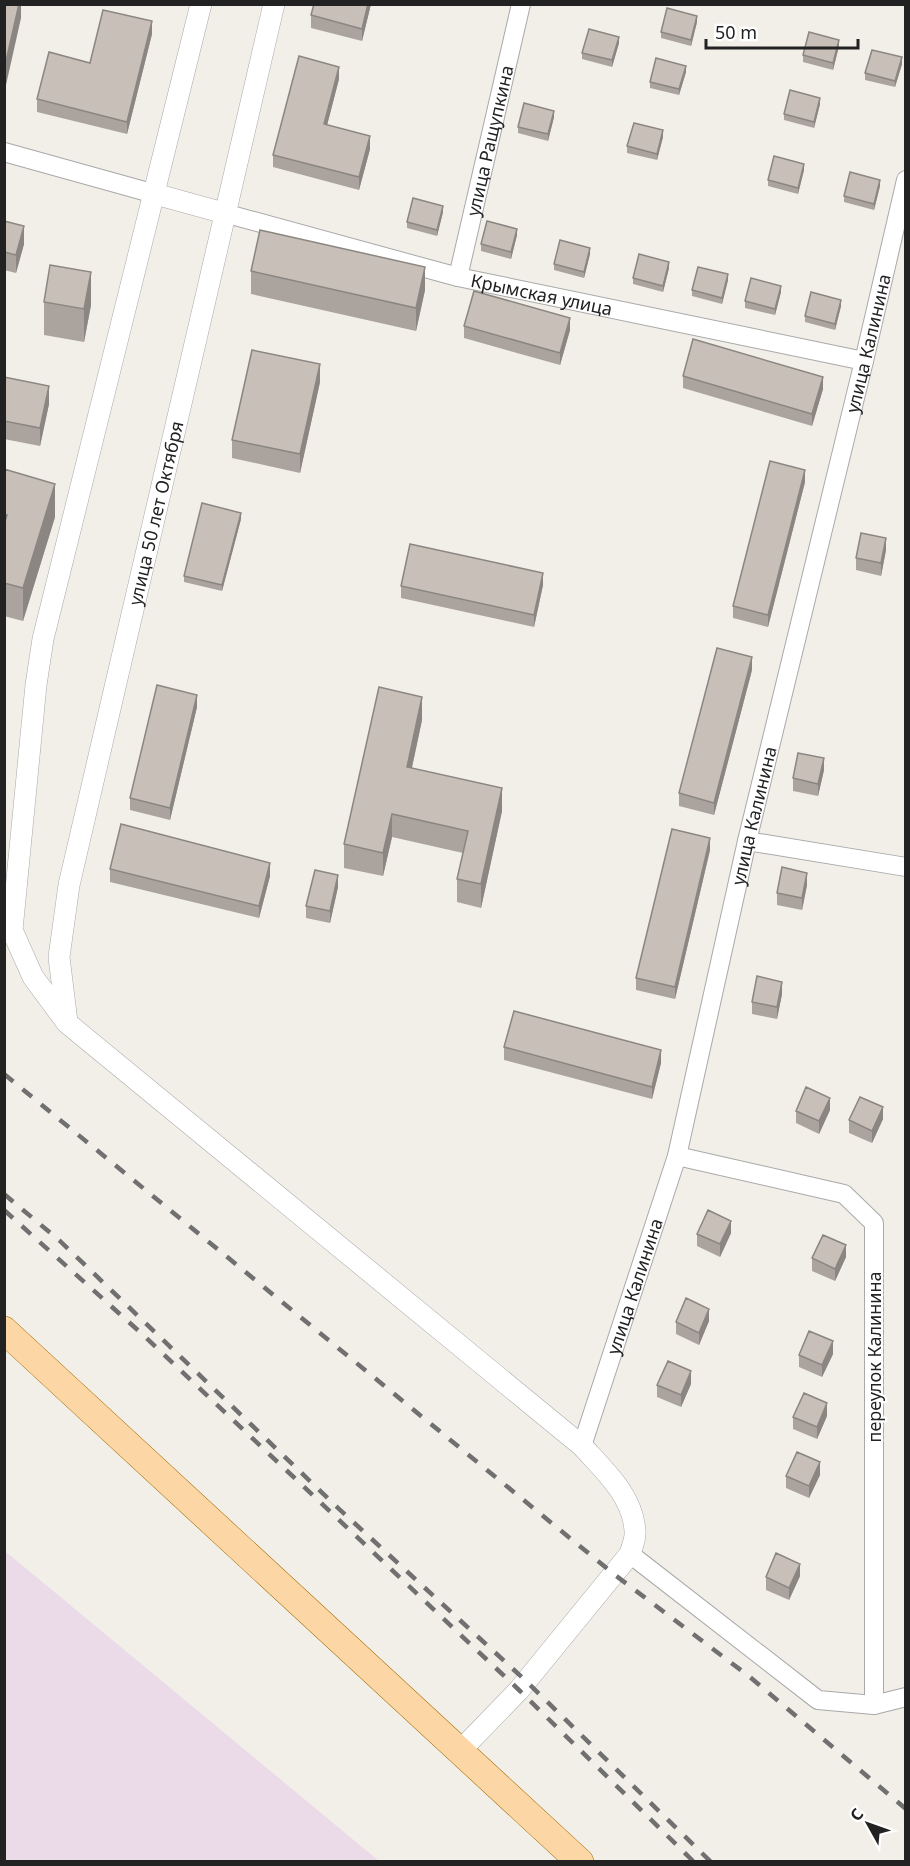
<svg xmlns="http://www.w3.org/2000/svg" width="910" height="1866" font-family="'Noto Sans',sans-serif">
	<rect width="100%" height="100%" fill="#f2efe9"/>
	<path fill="#ebdbe8" d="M4 1551H5L379 1861H5Z"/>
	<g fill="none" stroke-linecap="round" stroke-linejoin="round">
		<defs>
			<g id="minor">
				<path d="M4 152 155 194"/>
				<path id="s1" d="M224 213 458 277 864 361"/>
				<path id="s2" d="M458 277 521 4"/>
				<path d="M747 841 906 867"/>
				<path d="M677 1156 844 1194 874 1223V1705"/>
				<path id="s3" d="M582 1446 677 1156 747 841 864 361 906 180"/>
				<path d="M630 1554 818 1700 874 1705 906 1697"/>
			</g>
			<g id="tertiary">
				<path d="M201 4 43 639 36 685 12 930 33 977 67 1023 582 1446C604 1470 633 1496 635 1531 636 1538 632 1547 630 1554L519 1690 459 1752"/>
				<path d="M155 194 224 213"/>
				<path id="s4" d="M67 1022 59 957 69 885 274 4"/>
			</g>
			<path id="primary" d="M4 1330 580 1862"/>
		</defs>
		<use href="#minor" stroke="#a9a9a9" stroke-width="20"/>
		<use href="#tertiary" stroke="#a9a9a9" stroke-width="22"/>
		<use href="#primary" stroke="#a06b00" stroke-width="28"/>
		<use href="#minor" stroke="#fff" stroke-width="18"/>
		<use href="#tertiary" stroke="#fff" stroke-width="21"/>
		<use href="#primary" stroke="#fcd6a4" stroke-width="27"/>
		<path stroke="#707070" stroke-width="4.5" stroke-dasharray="12 12" stroke-linecap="butt" d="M4 1074 615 1575 750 1677 906 1809
			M4 1194 60 1241 338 1508 526 1681 711 1862
			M4 1210 141 1333 519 1690 694 1862"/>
	</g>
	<path fill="#aba49e" d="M314 4H371L362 41 311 28V15Z
		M697 22 691 46 661 38V32Z
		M152 34 127 134 37 112V99L90 63Z
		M619 43 612 67 582 59V53Z
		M839 46 833 70 803 62V55Z
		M902 64 895 87 865 80V73Z
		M686 72 679 95 650 88V82Z
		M339 79 327 125 370 149 359 190 273 167V155Z
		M820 104 814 128 784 120V114Z
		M554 117 548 141 518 133V127Z
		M663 137 657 160 627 153V146Z
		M804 170 798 194 768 186V180Z
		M880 186 874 210 844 202V196Z
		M443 212 437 236 407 228V222Z
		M4 221 24 244 16 273 4 270Z
		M517 235 511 259 481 251V244Z
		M590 254 584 278 554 270V264Z
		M669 268 663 292 633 284V278Z
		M251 271 425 290 416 331 251 294Z
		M728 280 722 304 692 296V290Z
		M781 292 775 315 745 308V301Z
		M44 302 91 305 84 342 44 335Z
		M841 306 835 330 805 322V316Z
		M464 326 570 330 560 365 464 338Z
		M683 376 823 389 812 426 683 388Z
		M4 377 49 404 40 446 4 439Z
		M320 382 300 473 232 458V440Z
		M4 469 55 517 23 621 4 616Z
		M805 482 768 627 733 618V606Z
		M241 519 222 591 184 582V576Z
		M886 550 881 576 856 570V558Z
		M543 585 534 627 401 598V586Z
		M752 670 714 815 679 806V793Z
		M197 707 170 820 130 810V798Z
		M422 720 412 768 502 811 481 908 457 902V879L463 853 392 837 383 876 344 868V844Z
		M824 770 818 796 793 791V778Z
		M710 850 675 999 636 990V978Z
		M110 869 270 876 259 918 110 882Z
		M807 885 802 910 777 905V893Z
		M338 887 330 923 306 918V906Z
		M782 994 777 1019 752 1014V1002Z
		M504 1047 661 1063 652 1099 504 1060Z
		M830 1110 819 1134 796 1123V1111Z
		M883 1119 872 1143 849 1133V1120Z
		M731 1233 720 1257 697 1246V1234Z
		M846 1257 835 1281 812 1271V1258Z
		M709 1321 699 1345 676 1334V1322Z
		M833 1354 822 1377 799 1367V1355Z
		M691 1384 681 1407 657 1397V1385Z
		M827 1416 817 1439 793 1429V1417Z
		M820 1475 809 1498 786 1488V1476Z
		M800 1576 789 1600 766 1590V1577Z"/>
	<path fill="#8b8681" d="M19 4H21V18L4 94V70Z
		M368 4H371L362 41V29Z
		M697 16V22L691 46V40Z
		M152 21V34L127 134V122Z
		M619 37V43L612 67V60Z
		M839 40V46L833 70V63Z
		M902 57V64L895 87V81Z
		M686 66V72L679 95V89Z
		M339 67V79L324 137V124Z
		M820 98V104L814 128V122Z
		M554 111V117L548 141V134Z
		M663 130V137L657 160V154Z
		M370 136V149L359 190V177Z
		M804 164V170L798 194V188Z
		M880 180V186L874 210V204Z
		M443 206V212L437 236V230Z
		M24 226V244L16 273V255Z
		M517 229V235L511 259V252Z
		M590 248V254L584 278V272Z
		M669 262V268L663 292V286Z
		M425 267V290L416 331V308Z
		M91 272V305L84 342V309Z
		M728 274V280L722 304V298Z
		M781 286V292L775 315V309Z
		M841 300V306L835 330V324Z
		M570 318V330L560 365V353Z
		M320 364V382L300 473V454Z
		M823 377V389L812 426V414Z
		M49 386V404L40 446V428Z
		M805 470V482L768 627V615Z
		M55 484V517L23 621V588Z
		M241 513V519L222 591V585Z
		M886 538V550L881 576V563Z
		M543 573V585L534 627V615Z
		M752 657V670L714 815V803Z
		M197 695V707L170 820V808Z
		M422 697V720L407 790V767Z
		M824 758V770L818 796V784Z
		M502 788V811L481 908V884Z
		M392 814V837L383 876V853Z
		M710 838V850L675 999V987Z
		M270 863V876L259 918V906Z
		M807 873V885L802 910V898Z
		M338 875V887L330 923V911Z
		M782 982V994L777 1019V1007Z
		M661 1050V1063L652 1099V1087Z
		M830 1098V1110L819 1134V1121Z
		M883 1107V1119L872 1143V1131Z
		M731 1221V1233L720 1257V1244Z
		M846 1245V1257L835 1281V1269Z
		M709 1309V1321L699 1345V1333Z
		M833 1341V1354L822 1377V1365Z
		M691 1371V1384L681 1407V1395Z
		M827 1403V1416L817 1439V1427Z
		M820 1462V1475L809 1498V1486Z
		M800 1564V1576L789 1600V1588Z"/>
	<path fill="#c7bfb8" stroke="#8b8681" stroke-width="1.5" d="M4 4H19L4 70Z
		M314 4H368L362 29 311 15Z
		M667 8 697 16 691 40 661 32Z
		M103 10 152 21 127 122 37 99 49 52 90 63Z
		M589 29 619 37 612 60 582 53Z
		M809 32 839 40 833 63 803 55Z
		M872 50 902 57 895 81 865 73Z
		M299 56 339 67 324 124 370 136 359 177 273 155Z
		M656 58 686 66 679 89 650 82Z
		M790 90 820 98 814 122 784 114Z
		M524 103 554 111 548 134 518 127Z
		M634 123 663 130 657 154 627 146Z
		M774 156 804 164 798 188 768 180Z
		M850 172 880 180 874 204 844 196Z
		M413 198 443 206 437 230 407 222Z
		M4 221 24 226 16 255 4 252Z
		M487 221 517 229 511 252 481 244Z
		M260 230 425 267 416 308 251 271Z
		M560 240 590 248 584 272 554 264Z
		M639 254 669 262 663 286 633 278Z
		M50 265 91 272 84 309 44 302Z
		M698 267 728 274 722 298 692 290Z
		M751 278 781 286 775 309 745 301Z
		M474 291 570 318 560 353 464 326Z
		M811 292 841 300 835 324 805 316Z
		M693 339 823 377 812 414 683 376Z
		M252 350 320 364 300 454 232 440Z
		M4 377 49 386 40 428 4 421Z
		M770 461 805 470 768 615 733 606Z
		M4 469 55 484 23 588 4 583V524L7 515H4Z
		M202 503 241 513 222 585 184 576Z
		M861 533 886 538 881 563 856 558Z
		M410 544 543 573 534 615 401 586Z
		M717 648 752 657 714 803 679 793Z
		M157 685 197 695 170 808 130 798Z
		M379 687 422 697 407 767 502 788 481 884 457 879 468 831 392 814 383 853 344 844Z
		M798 753 824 758 818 784 793 778Z
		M121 824 270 863 259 906 110 869Z
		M672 829 710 838 675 987 636 978Z
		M782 867 807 873 802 898 777 893Z
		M315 870 338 875 330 911 306 906Z
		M757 976 782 982 777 1007 752 1002Z
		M514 1011 661 1050 652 1087 504 1047Z
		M806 1087 830 1098 819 1121 796 1111Z
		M860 1097 883 1107 872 1131 849 1120Z
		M708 1210 731 1221 720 1244 697 1234Z
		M823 1235 846 1245 835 1269 812 1258Z
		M686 1298 709 1309 699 1333 676 1322Z
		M809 1331 833 1341 822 1365 799 1355Z
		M668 1361 691 1371 681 1395 657 1385Z
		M804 1393 827 1403 817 1427 793 1417Z
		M797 1452 820 1462 809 1486 786 1476Z
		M776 1553 800 1564 789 1588 766 1577Z"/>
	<g text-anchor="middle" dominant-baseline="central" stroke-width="4.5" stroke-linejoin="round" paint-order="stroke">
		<g font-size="18" fill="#222" stroke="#fff">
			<text stroke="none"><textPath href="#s2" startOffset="140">улица Ращупкина</textPath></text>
			<text stroke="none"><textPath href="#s1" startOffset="328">Крымская улица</textPath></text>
			<text stroke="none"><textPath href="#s3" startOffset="1140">улица Калинина</textPath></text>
			<text stroke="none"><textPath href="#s4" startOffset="520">улица 50 лет Октября</textPath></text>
			<text stroke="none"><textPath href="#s3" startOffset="654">улица Калинина</textPath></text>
			<text stroke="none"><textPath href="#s3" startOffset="168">улица Калинина</textPath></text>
			<text transform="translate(874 1357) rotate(-90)">переулок Калинина</text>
		</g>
	</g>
	<rect width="910" height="1866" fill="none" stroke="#222222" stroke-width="12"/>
	<g transform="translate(868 1824) rotate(310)" stroke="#ffffff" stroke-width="4.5" paint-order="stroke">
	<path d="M0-4.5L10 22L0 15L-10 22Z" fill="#222222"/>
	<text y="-9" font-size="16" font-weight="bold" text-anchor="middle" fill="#222222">С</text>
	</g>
	<path d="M706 39v9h152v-9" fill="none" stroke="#222222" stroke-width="3"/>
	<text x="715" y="39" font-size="18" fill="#222222" stroke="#ffffff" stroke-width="4.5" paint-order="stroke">50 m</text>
</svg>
